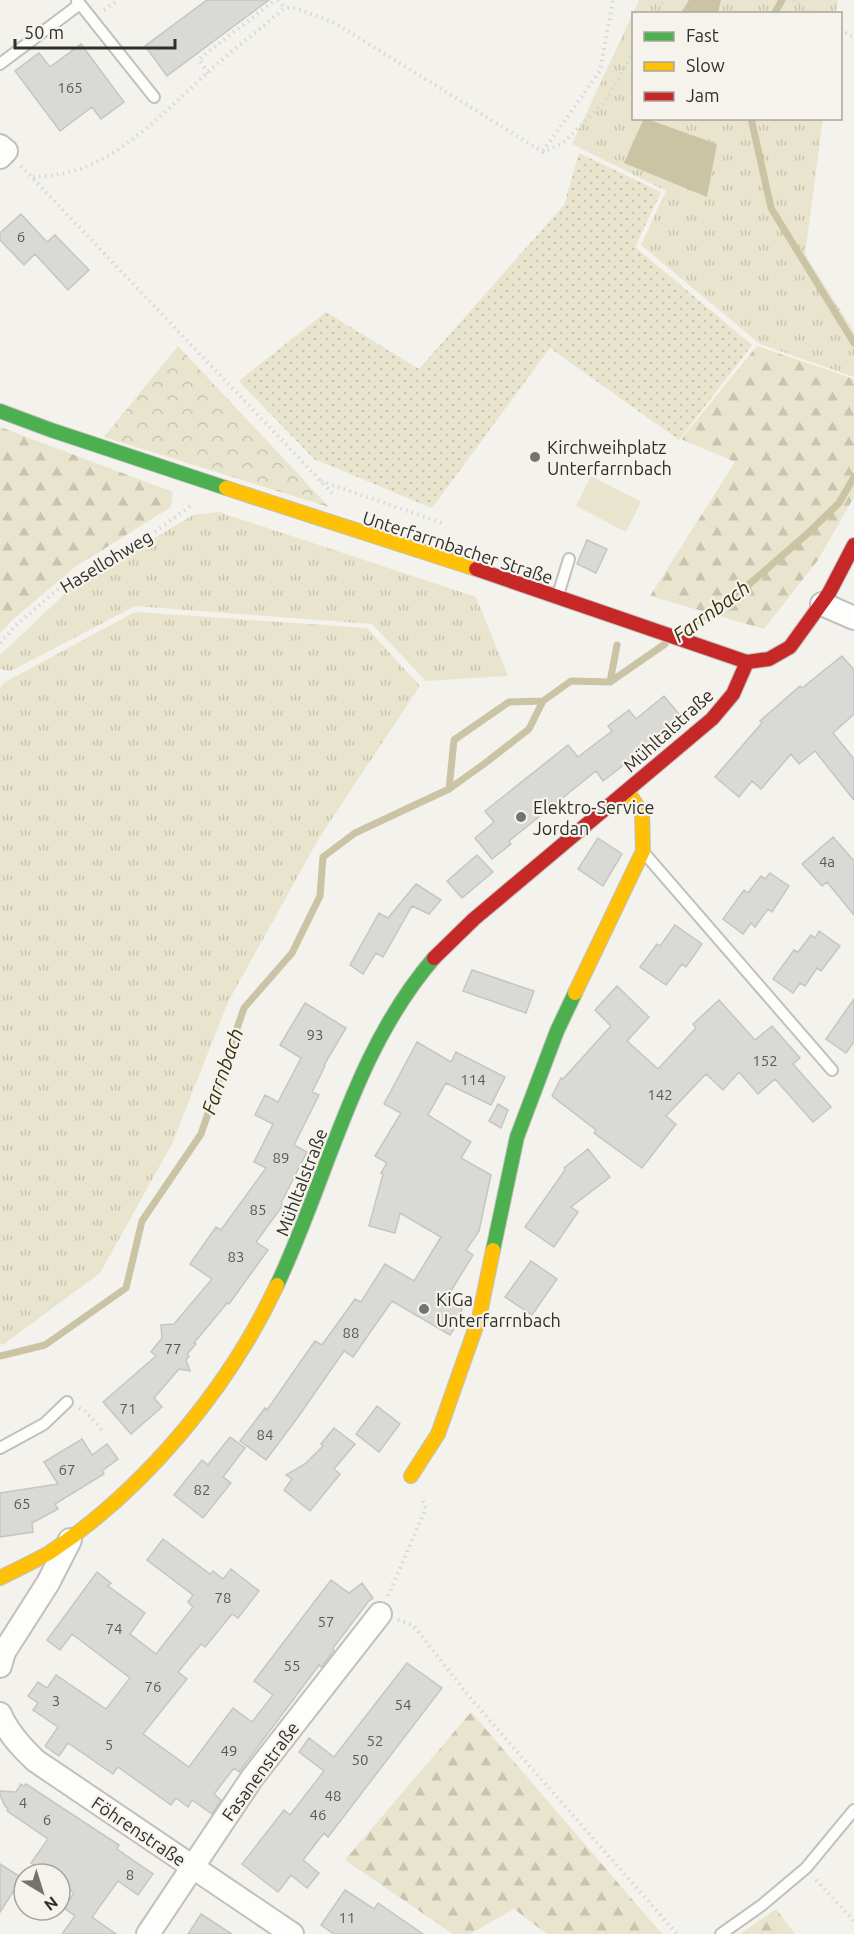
<svg xmlns="http://www.w3.org/2000/svg" width="854" height="1934" font-family="Ubuntu,sans-serif">
	<defs>
		<pattern id="grass-tufts" width="24" height="20" patternUnits="userSpaceOnUse" patternTransform="scale(1.5)"><rect width="24" height="20" fill="#e9e4cd"/><path d="M3 7l-1-3M5 7V3M7 7l1-3M15 17l-1-3M17 17v-4M19 17l1-3" fill="none" stroke="#c8c4b0"/></pattern>
		<pattern id="forest-firs" width="22" height="20" patternUnits="userSpaceOnUse" patternTransform="scale(1.5)"><rect width="22" height="20" fill="#e9e4cd"/><path d="M5 1l3.5 6h-7zM16 11l3.5 6h-7z" fill="#c8c4b0"/></pattern>
		<pattern id="park-crowns" width="20" height="18" patternUnits="userSpaceOnUse" patternTransform="scale(1.5)"><rect width="20" height="18" fill="#e9e4cd"/><path d="M2 6a3 3 0 1 1 6 0M12 15a3 3 0 1 1 6 0" fill="none" stroke="#c8c4b0"/></pattern>
		<pattern id="garden-dots" width="8" height="8" patternUnits="userSpaceOnUse" patternTransform="scale(1.5)"><rect width="8" height="8" fill="#e9e4cd"/><path d="M2 2h.1M6 6h.1" fill="none" stroke="#c8c4b0" stroke-width="1.8" stroke-linecap="round"/></pattern>
	</defs>
	<rect width="100%" height="100%" fill="#f3f2ed"/>
	<path fill="url(#grass-tufts)" d="M639 0H838L836 13 634 14V118L823 119 805 254 854 332V377L760 344 641 245 666 191 572 144Z
		M219 512 476 597 508 676 426 681 372 624 135 606 11 671 0 669V655L70 589 193 515Z
		M135 612 367 628 420 686 319 838 228 1002 172 1144 100 1273 4 1344H0V688L5 682Z"/>
	<path fill="url(#forest-firs)" d="M757 346 854 379V497L818 560 764 629 650 596 735 462 681 439Z
		M0 427 173 492 171 507 75 567 11 621 0 633Z
		M471 1712 662 1934H547L514 1909 470 1934H453L345 1860Z
		M776 1909 795 1934H740Z"/>
	<path fill="url(#park-crowns)" d="M178 346 329 507 104 437Z"/>
	<path fill="url(#garden-dots)" d="M579 153 661 192 635 247 752 345 679 440 550 348 432 508 314 459 239 381 326 312 419 369 564 205Z"/>
	<path fill="#e9e4cd" d="M591 476 641 502 626 532 576 506Z"/>
	<path fill="#cac4a4" d="M689 0H721L718 13H681Z
		M644 118 717 144 707 197 624 163Z"/>
	<g fill="none" stroke-linecap="round" stroke-linejoin="round">
		<path stroke="#cac4a4" stroke-width="7" d="M774 14 782 0
			M751 118 771 208 854 343
			M683 631 739 593 807 534 839 503 854 477
			M610 682 617 645
			M449 789 454 740 509 702 543 701
			M0 1356 45 1345 126 1288 142 1221 201 1134 244 1008 292 953 320 896 323 857 355 833 449 789 484 764 529 729 543 701 571 681 610 682 665 644"/>
	</g>
	<path fill="#d9d9d5" stroke="#c6c5c2" stroke-width="1.5" d="M207 0H269L167 76 145 46Z
		M81 44 124 102 101 119 92 107 60 131 15 71 39 53 50 67Z
		M21 214 47 242 55 235 89 270 68 290 35 254 24 265 0 240V233Z
		M587 540 607 549 596 573 577 564Z
		M842 656 854 670V714L833 733 854 759V800L815 751 799 764 791 754 761 789 752 781 739 797 715 777 762 723 760 721 800 686 802 688Z
		M664 696 683 719 603 781 596 771 509 841 511 844 492 859 475 838 494 822 485 811 568 745 578 757 612 731 608 726 629 710 636 719Z
		M833 837 854 861V915L827 882 822 886 802 864Z
		M598 838 622 854 603 886 578 869Z
		M477 855 493 872 462 898 447 881Z
		M770 873 789 886 772 912 768 909 755 927 751 923 743 934 723 919 744 890 748 893 761 876 765 879Z
		M416 884 441 900 429 914 412 906 383 957 376 953 363 974 350 965 379 913 388 918Z
		M675 925 702 944 686 967 682 964 666 985 640 967 657 944 660 946Z
		M819 931 840 946 821 971 817 968 805 986 800 983 793 993 773 979 794 950 798 952 811 935 815 938Z
		M472 970 534 991 526 1013 463 991Z
		M617 986 649 1017 627 1041 658 1069 696 1028 693 1024 719 1000 755 1040 772 1026 800 1058 793 1064 831 1107 813 1122 775 1079 758 1094 739 1072 723 1090 706 1074 666 1116 676 1124 642 1168 594 1133 596 1130 552 1096 561 1078 563 1079 611 1026 595 1010Z
		M854 999V1042L846 1053 826 1039Z
		M305 1003 346 1028 324 1065 325 1066 312 1092 319 1095 294 1145 307 1152 281 1203 283 1205 256 1242 268 1250 229 1304 227 1303 194 1343 196 1344 187 1354 189 1356 186 1360 190 1371 179 1369 154 1398 162 1407 131 1434 103 1402 156 1356 151 1352 162 1338 161 1325 174 1324 212 1279 190 1264 216 1227 221 1230 266 1168 254 1162 273 1124 255 1115 265 1095 278 1102 301 1058 280 1045Z
		M417 1042 451 1062 456 1052 505 1077 491 1105 446 1083 428 1115 471 1142 461 1158 491 1175 479 1231 466 1250 473 1255 446 1299 462 1309 458 1323 450 1335 392 1301 353 1357 344 1351 298 1417 266 1460 240 1441 265 1408 267 1410 315 1341 322 1345 355 1299 361 1302 385 1264 414 1281 441 1237 400 1213 395 1233 369 1226 383 1174 381 1173 387 1163 375 1156 401 1113 384 1104Z
		M498 1104 508 1110 501 1128 489 1121Z
		M588 1149 610 1177 571 1207 578 1212 554 1247 525 1227 565 1170 564 1168Z
		M531 1261 557 1279 532 1315 505 1297Z
		M377 1406 400 1424 379 1452 356 1434Z
		M334 1428 355 1444 334 1469 340 1474 310 1511 284 1490 292 1479 286 1475 305 1464 323 1446 321 1444Z
		M230 1437 245 1448 223 1477 231 1483 203 1518 174 1495 202 1460 208 1465Z
		M82 1439 92 1455 107 1444 118 1459 102 1471 104 1474 55 1504 58 1509 32 1523 33 1532 0 1537V1493L58 1484 44 1462Z
		M163 1539 210 1574 213 1571 223 1579 231 1569 259 1591 238 1618 232 1614 205 1647 201 1644 178 1672 187 1679 143 1734 189 1767 233 1708 252 1722 273 1695 254 1681 331 1580 349 1593 362 1583 373 1598 368 1602 333 1648 334 1650 323 1665 321 1667 319 1665 239 1772 234 1768 214 1794 221 1800 212 1814 192 1800 188 1807 176 1798 171 1805 118 1767 113 1774 68 1743 59 1756 45 1746 58 1727 33 1710 38 1703 28 1696 38 1682 47 1688 56 1675 106 1709 130 1678 72 1634 60 1650 47 1640 97 1572 111 1583 108 1586 145 1613 130 1634 156 1654 193 1607 188 1602 193 1595 147 1560Z
		M407 1663 442 1688 328 1837 324 1833 303 1860 319 1873 307 1888 291 1875 278 1892 242 1864 284 1810 290 1815 324 1771 299 1752 309 1738 334 1757Z
		M21 1784 24 1786 26 1784 119 1845 117 1849 153 1874 138 1895 118 1881 92 1917 116 1934H62L75 1916 64 1908 74 1893 60 1883V1874H46L31 1863 48 1839 7 1811 8 1809 5 1806 0 1795V1791L16 1792Z
		M0 1864 22 1878 0 1912Z
		M345 1890 374 1909 378 1903 423 1934H334L321 1925Z
		M201 1914 232 1934H188Z"/>
	<g fill="none" stroke-linecap="round" stroke-linejoin="round">
		<defs>
			<path id="lane" d="M80 4 154 97
				M0 64 80 4 77 1
				M558 595 569 559
				M645 854 832 1070
				M0 1448 44 1424 67 1402
				M721 1934 762 1905 806 1868 854 1810"/>
			<path id="street" d="M0 146 6 151 0 157
				M822 604 854 618
				M0 1666 4 1652 48 1583 70 1540
				M0 1714C8 1733 21 1747 36 1761L292 1934
				M148 1934 252 1778 380 1614"/>
			<path id="fast" d="M0 411 51 430 226 488
				M493 1250 517 1137 557 1031 575 993
				M277 1285C329 1175 353 1052 434 958"/>
			<path id="slow" d="M226 488 476 569
				M575 993 643 851 642 813 627 791
				M411 1476 438 1434 479 1318 493 1250
				M0 1578C16 1570 33 1562 49 1553 144 1490 229 1388 277 1285"/>
			<path id="jam" d="M476 569 747 662 769 659 790 647 829 593 854 545
				M434 958 474 919 712 719 733 694 747 662"/>
		</defs>
		<use href="#lane" stroke="#c1c0bd" stroke-width="14"/>
		<use href="#street" stroke="#c1c0bd" stroke-width="26"/>
		<use href="#fast" stroke="#c1c0bd" stroke-width="16"/>
		<use href="#slow" stroke="#c1c0bd" stroke-width="16"/>
		<use href="#jam" stroke="#c1c0bd" stroke-width="16"/>
		<path stroke="#d7d7d6" stroke-width="4" stroke-dasharray="1.5 4.5" stroke-linecap="butt" d="M278 0 285 8
			M793 0 811 14
			M104 10 118 0
			M656 14 664 0
			M840 30 854 37
			M208 73 199 59 275 0
			M543 151 600 71 613 0
			M21 166 334 495
			M33 177C43 176 54 176 65 173 119 162 171 106 210 70 234 49 260 29 285 8H295L335 23 543 152 562 144 604 103 634 52
			M321 481 442 523
			M0 643 15 626 64 584 155 532 193 504
			M79 1408 85 1411 102 1430
			M388 1596 426 1508 422 1499
			M398 1620 413 1625 471 1699 677 1934
			M816 1880 854 1921"/>
		<use href="#lane" stroke="#fdfdfc" stroke-width="10"/>
		<use href="#street" stroke="#fdfdfc" stroke-width="22"/>
		<use href="#fast" stroke="#4caf50" stroke-width="14"/>
		<use href="#slow" stroke="#ffc107" stroke-width="14"/>
		<use href="#jam" stroke="#c62828" stroke-width="14"/>
	</g>
	<g fill="#747370" stroke="#f5f3eb" stroke-width="2">
		<circle cx="535" cy="457" r="6"/>
		<circle cx="521" cy="817" r="6"/>
		<circle cx="424" cy="1309" r="6"/>
	</g>
	<g text-anchor="middle" dominant-baseline="central" stroke-width="4.5" stroke-linejoin="round" paint-order="stroke">
		<g font-size="15" fill="#5a5a56">
			<text x="70" y="87">165</text>
			<text x="21" y="236">6</text>
			<text x="827" y="861">4a</text>
			<text x="315" y="1034">93</text>
			<text x="765" y="1060">152</text>
			<text x="473" y="1079">114</text>
			<text x="660" y="1094">142</text>
			<text x="281" y="1157">89</text>
			<text x="258" y="1209">85</text>
			<text x="236" y="1256">83</text>
			<text x="351" y="1332">88</text>
			<text x="173" y="1348">77</text>
			<text x="128" y="1408">71</text>
			<text x="265" y="1434">84</text>
			<text x="67" y="1469">67</text>
			<text x="202" y="1489">82</text>
			<text x="22" y="1503">65</text>
			<text x="223" y="1597">78</text>
			<text x="326" y="1621">57</text>
			<text x="114" y="1628">74</text>
			<text x="292" y="1665">55</text>
			<text x="153" y="1686">76</text>
			<text x="56" y="1700">3</text>
			<text x="403" y="1704">54</text>
			<text x="375" y="1740">52</text>
			<text x="109" y="1744">5</text>
			<text x="229" y="1750">49</text>
			<text x="360" y="1759">50</text>
			<text x="333" y="1795">48</text>
			<text x="23" y="1802">4</text>
			<text x="318" y="1814">46</text>
			<text x="47" y="1819">6</text>
			<text x="130" y="1874">8</text>
			<text x="347" y="1917">11</text>
		</g>
		<g font-size="18" fill="#2f2f2c" stroke="#f5f3eb" text-anchor="start">
			<text x="547" y="447">Kirchweihplatz<tspan x="547" dy="21">Unterfarrnbach</tspan></text>
			<text x="533" y="807">Elektro-Service<tspan x="533" dy="21">Jordan</tspan></text>
			<text x="436" y="1299">KiGa<tspan x="436" dy="21">Unterfarrnbach</tspan></text>
		</g>
		<g font-size="18" fill="#2f2f2c" stroke="#f5f3eb">
			<text transform="translate(458 547) rotate(18)">Unterfarrnbacher Straße</text>
			<text transform="translate(106 561) rotate(-31)">Hasellohweg</text>
			<text transform="translate(668 730) rotate(-42)">Mühltalstraße</text>
			<text transform="translate(301 1182) rotate(-69)">Mühltalstraße</text>
			<text transform="translate(260 1771) rotate(-54)">Fasanenstraße</text>
			<text transform="translate(139 1831) rotate(34)">Föhrenstraße</text>
		</g>
		<g font-size="20" font-style="italic" fill="#39320e" stroke="#f5f3eb">
			<text transform="translate(711 611) rotate(-36)">Farrnbach</text>
			<text transform="translate(222 1071) rotate(-71)">Farrnbach</text>
		</g>
	</g>
	<rect x="632" y="12" width="210" height="108" fill="#f5f3eb" stroke="#a6a59f" stroke-width="1.5"/>
	<rect x="644" y="32" width="30" height="9" fill="#4caf50" stroke="#a6a59f" stroke-width="1.5"/>
	<text x="686" y="42" font-size="18" fill="#2f2f2c">Fast</text>
	<rect x="644" y="62" width="30" height="9" fill="#ffc107" stroke="#a6a59f" stroke-width="1.5"/>
	<text x="686" y="72" font-size="18" fill="#2f2f2c">Slow</text>
	<rect x="644" y="92" width="30" height="9" fill="#c62828" stroke="#a6a59f" stroke-width="1.5"/>
	<text x="686" y="102" font-size="18" fill="#2f2f2c">Jam</text>
	<g transform="translate(42 1892) rotate(142)"><circle r="28" fill="#f5f3eb" stroke="#a6a59f" stroke-width="1.5"/>
	<path d="M0-4.5L10 22L0 15L-10 22Z" fill="#747370"/>
	<text y="-9" font-size="16" font-weight="bold" text-anchor="middle" fill="#2f2f2c">N</text>
	</g>
	<path d="M15 39v9h160v-9" fill="none" stroke="#2f2f2c" stroke-width="3"/>
	<text x="24" y="39" font-size="18" fill="#2f2f2c" stroke="#f5f3eb" stroke-width="4.5" paint-order="stroke">50 m</text>
</svg>
